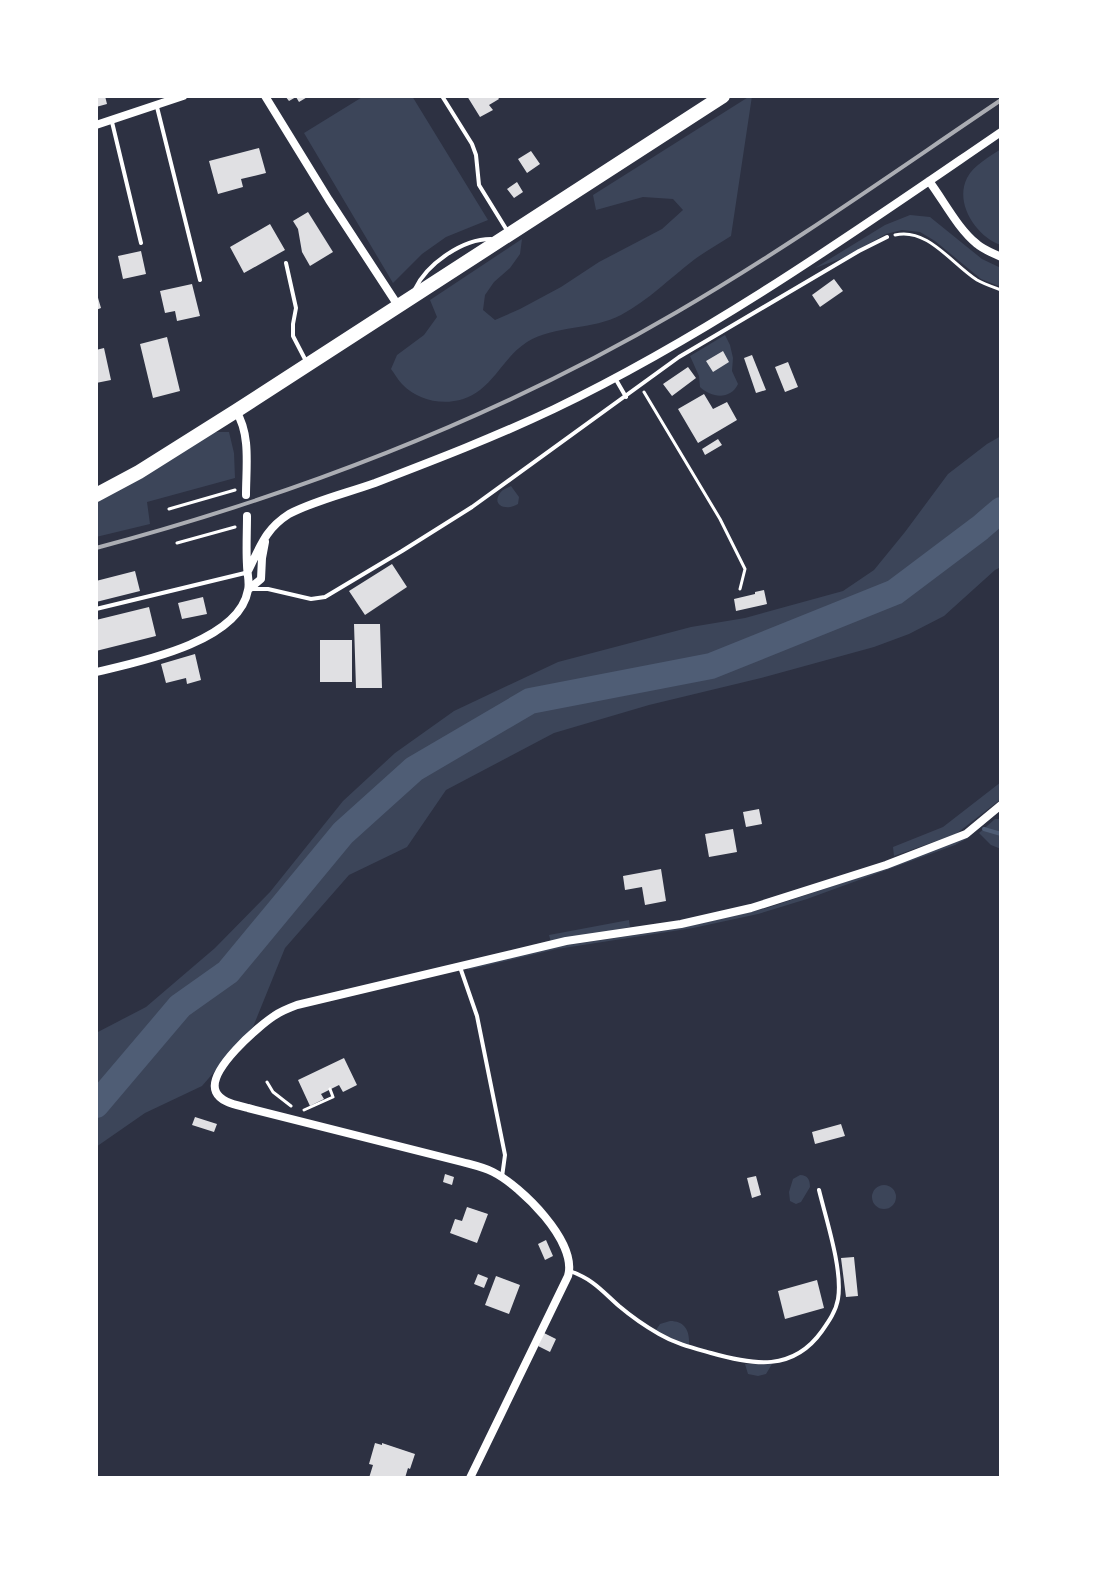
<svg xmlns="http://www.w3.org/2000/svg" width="1097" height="1574" font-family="Jost,sans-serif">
	<rect width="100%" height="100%" fill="#2d3142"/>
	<path fill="#3c4559" d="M364 96H412L488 220 446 237 422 254 393 283 304 133Z
		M750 96H752L731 236C719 244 706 251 695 259 670 278 649 300 621 315 593 330 555 325 527 342 507 355 498 376 480 390 457 408 422 405 402 384 398 380 395 374 391 369L397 355 424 335 437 317 430 300 522 239 520 254 510 268 494 282 485 295 483 310 495 320 520 309 561 287 599 262 662 229 683 210 673 199 643 197 596 210 593 195Z
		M1001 149V245C977 237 954 204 967 178 974 165 989 157 1001 149Z
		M910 215 930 217 982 259 1001 268V287L981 279 935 241 920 232 902 230 886 234 843 258 815 268 885 225Z
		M725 335 730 345 733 358 732 371 738 384C731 400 711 398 700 387L699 376 690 356Z
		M213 432H229L234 453 235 478 147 502 150 524 96 537V500Z
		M1001 436V567L995 570 944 616 909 634 874 647 761 678 649 705 554 733 446 790 407 847 349 875 285 948 253 1027 202 1086 145 1113 96 1147V1033L146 1007 215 948 270 892 343 801 395 753 454 711 558 662 691 627 745 618 843 591 874 570 905 532 948 474 987 444Z
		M511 486 519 497 518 504C507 511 491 506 500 493 503 489 508 488 511 486Z
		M1001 782V799L956 834 894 856 893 847 943 827Z
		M995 819H1001V849L991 845 979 833Z
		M968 836V838L955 845 807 899 758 914 693 928 557 949 468 970 467 967 554 947 676 929 767 908 875 872Z
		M629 920 630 927 551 942 549 935Z
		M800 1175C808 1175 810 1180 810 1187L801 1202 796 1204 790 1201 789 1192 793 1179Z
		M872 1197a12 12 0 1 1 24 0a12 12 0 1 1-24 0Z
		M670 1321C685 1321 690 1331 689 1345L671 1338 656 1330 660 1324Z
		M745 1364H772L766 1374 758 1376 748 1374Z"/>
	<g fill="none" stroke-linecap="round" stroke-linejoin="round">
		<path stroke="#4f5d75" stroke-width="4" d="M984 829 1001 834"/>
		<path stroke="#4f5d75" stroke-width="26" d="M96 1105 180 1006 228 972 343 833 414 769 530 701 711 666 895 592 980 528 1001 510"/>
	</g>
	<path fill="#e0e0e3" d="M96 96H105L107 104 96 107Z
		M285 96H309L299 102 296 97 289 101Z
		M467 96H497L499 99 489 105 493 110 480 117Z
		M259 148 266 173 241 179 243 187 218 194 209 161Z
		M531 151 540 164 527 173 518 159Z
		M517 182 523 192 514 198 507 189Z
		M308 212 333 252 310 266 302 252 298 229 293 221Z
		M270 224 285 250 244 273 230 247Z
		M141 251 146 274 123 279 118 256Z
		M834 279 843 291 820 307 812 295Z
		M192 284 200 316 177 321 175 311 165 313 160 291Z
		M96 291 101 308 96 310Z
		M167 337 180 391 153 398 140 344Z
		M104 348 111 380 96 383V350Z
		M723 351 729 362 713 372 706 361Z
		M752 355 766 390 756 393 744 358Z
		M788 362 798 387 785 392 775 367Z
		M688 367 696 378 672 396 663 384Z
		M704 394 713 409 727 402 737 420 698 443 678 409Z
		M718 439 722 445 705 455 702 449Z
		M392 564 407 587 365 615 349 591Z
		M135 571 140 591 96 602V581Z
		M764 590 767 604 736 611 734 599 755 594V592Z
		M203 597 207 614 182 619 178 603Z
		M149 607 156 636 96 651V620Z
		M354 624H380L382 688H356Z
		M320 640H352V682H320Z
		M195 654 201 680 187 684 186 678 166 683 161 664Z
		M759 809 762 824 746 827 743 812Z
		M733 829 737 852 709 857 705 834Z
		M661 869 666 901 645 905 642 887 625 890 623 876Z
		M344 1058 357 1085 343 1092 339 1085 321 1094 324 1099 310 1106 298 1080Z
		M195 1117 217 1124 214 1132 192 1125Z
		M841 1124 845 1136 815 1144 812 1132Z
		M445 1174 454 1177 452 1185 443 1182Z
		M756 1176 761 1195 752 1198 747 1178Z
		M467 1207 488 1214 477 1243 450 1233 455 1219 462 1221Z
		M546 1240 553 1256 545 1260 538 1244Z
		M854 1257 858 1296 846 1297 841 1258Z
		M478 1274 488 1278 484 1288 474 1284Z
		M496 1276 520 1285 509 1314 485 1305Z
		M817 1280 824 1308 785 1319 778 1291Z
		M544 1333 556 1339 550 1352 538 1346Z
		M375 1443 382 1445V1443L415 1454 410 1469 408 1468 405 1478H369L373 1465 369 1464Z"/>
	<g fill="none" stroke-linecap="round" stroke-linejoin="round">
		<path stroke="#fff" stroke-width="3" d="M895 235C927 227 952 264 977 280 984 284 993 287 1001 290
			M644 392 720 519 745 569 740 589
			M169 509 235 490
			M177 543 235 527
			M267 1082 273 1092 291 1106
			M304 1110 333 1097 330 1089"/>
		<path stroke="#fff" stroke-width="4" d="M442 96 472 144 476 155 479 185 508 232
			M157 107 200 280
			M112 122 141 243
			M286 263 296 308 293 324V336L307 363
			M415 289C427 264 462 239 491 239
			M615 378 626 397
			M251 589H268L311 599 325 597 402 551 472 507 679 357 859 251 887 237
			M96 609 245 573
			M460 967 477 1016 505 1155 502 1177
			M570 1271C594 1280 601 1290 619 1306 632 1317 645 1326 659 1334 676 1344 693 1348 711 1353 753 1365 793 1372 822 1331 829 1321 836 1311 838 1299 843 1270 826 1219 819 1190"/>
		<path stroke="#fff" stroke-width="8" d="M265 96 329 200 399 307
			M96 125 183 96
			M929 181C944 201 958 229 977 244 984 250 993 253 1001 257
			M236 411C251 435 246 467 246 495
			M247 573C260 548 264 530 289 514 316 500 347 493 375 483 435 460 495 437 554 409 712 333 856 231 1001 132
			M249 589 261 579 262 558 265 542
			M96 672C139 662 239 642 248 590 250 583 247 573 247 565 246 549 247 532 247 516
			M470 1478 568 1276C578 1242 521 1186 493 1172 483 1167 473 1165 462 1162L248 1108C238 1105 221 1103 216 1092 206 1071 259 1026 274 1016 281 1011 289 1008 297 1005L566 941 681 924 751 908 886 865 966 834 1001 805"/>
		<path stroke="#fff" stroke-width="14" d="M96 495 139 472 236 411 723 96"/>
		<path stroke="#abadb3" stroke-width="4" d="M96 548C299 494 496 418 677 312 789 247 894 172 1001 100"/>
	</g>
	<rect width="1097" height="1574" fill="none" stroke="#ffffff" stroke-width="196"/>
</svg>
